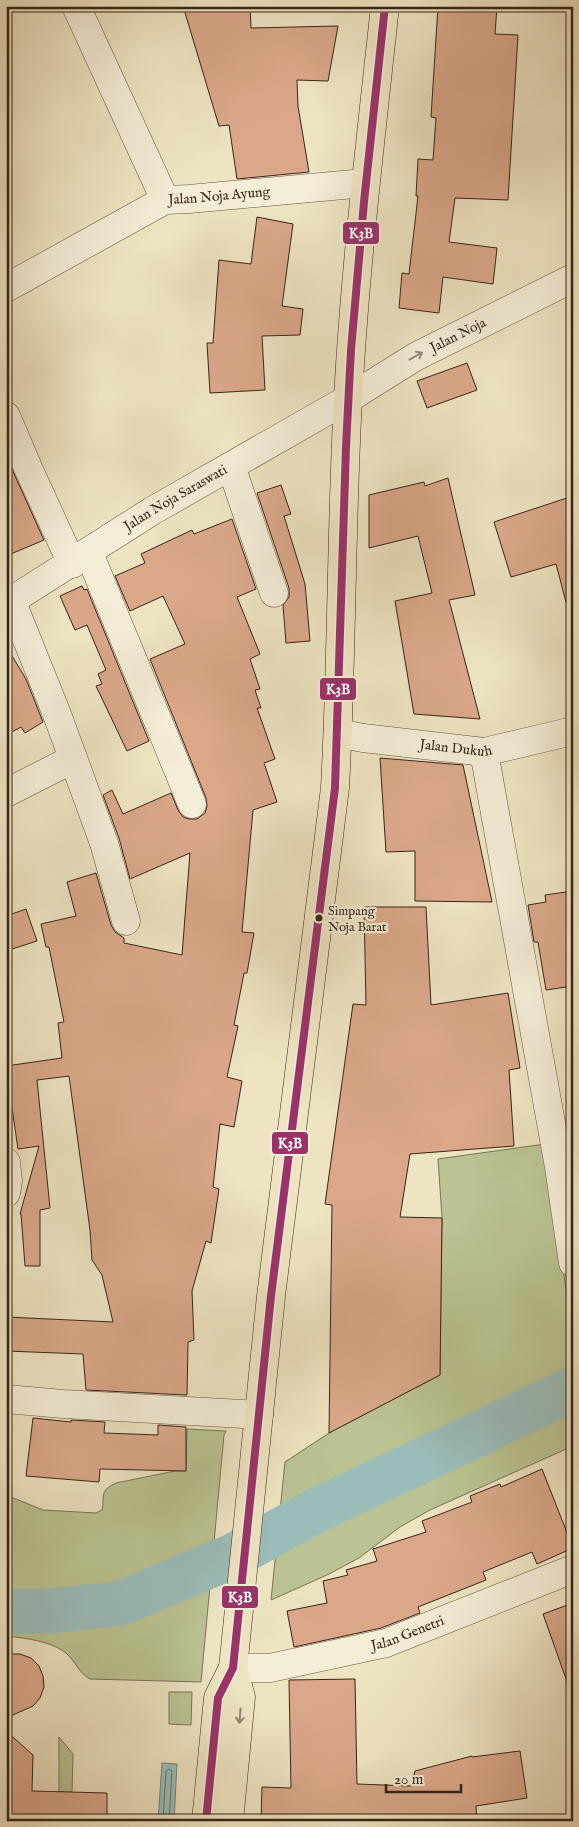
<svg xmlns="http://www.w3.org/2000/svg" width="579" height="1827" font-family="'IM FELL English',serif">
	<rect width="100%" height="100%" fill="#eee4c2"/>
	<filter id="stains"><feTurbulence type="fractalNoise" baseFrequency=".004" numOctaves="4"/><feColorMatrix values="0 0 0 0 .2 0 0 0 0 .09 0 0 0 0 .02 0 0 0 .5 -.17"/></filter>
	<radialGradient id="worn" r=".72"><stop offset=".6" stop-color="#630" stop-opacity="0"/><stop offset="1" stop-color="#630" stop-opacity=".3"/></radialGradient>
	<path fill="#bbc392" stroke="#797356" d="M545 1144 567 1296H573V1446L430 1510 400 1527 359 1558 327 1575 271 1600 285 1462 332 1431 440 1375 442 1218 438 1159Z
		M187 1429 226 1431 224 1435 201 1682 90 1679C79 1673 75 1661 66 1653 51 1641 25 1638 6 1636V1495L43 1510 96 1513 102 1510C105 1495 99 1491 116 1483L175 1471H186Z
		M169 1692H192L191 1725 169 1724Z
		M59 1737 73 1754 72 1792H59Z"/>
	<path fill="#9bbdba" stroke="#737f7a" d="M162 1763 177 1764 174 1821H158Z"/>
	<g fill="none" stroke-linecap="round" stroke-linejoin="round">
		<path stroke="#69706a" stroke-width="1" d="M163 1821 166 1771 169 1769 172 1771 169 1821"/>
		<path stroke="#9bbdba" stroke-width="45" d="M6 1611H52L121 1603 233 1556 319 1509 573 1389"/>
	</g>
	<path fill="#daa889" stroke="#372319" d="M183 6H250L251 28 338 26 328 81 297 80 298 106 309 172 237 179 229 125 219 126Z
		M438 6H497L495 34 518 35 508 200 455 198 449 242 497 248 493 284 443 277 439 313 399 308 402 273 409 274 418 196H416L418 159 433 160 436 118 431 117Z
		M257 217 293 224 282 306 303 309 300 335 262 336 265 390 210 393 207 343H213L219 260 251 264Z
		M467 363 477 390 427 408 417 381Z
		M6 456 44 540 6 556Z
		M448 478 475 595 449 600 480 719 414 714 395 601 432 593 418 536 369 548V495L424 482 425 486Z
		M281 485 291 514 284 516 305 584 310 641 286 643 283 605 289 597V588L257 493Z
		M573 496V601L566 602 556 564 511 577 494 522Z
		M232 519 256 589 237 597 260 654 250 659 260 689 255 690 261 708H257L275 759 264 763 277 802 253 810 242 932 254 933 247 973H244L234 1025 238 1026 227 1077 242 1081 234 1127 220 1124 213 1187 219 1189 211 1243 206 1241 192 1291 194 1340 188 1342 187 1395 86 1390 83 1354 6 1351V1317L113 1322 102 1275 92 1260 90 1230 69 1076 37 1080 50 1208 40 1210V1266H25L21 1214H20L39 1146 18 1149 6 1066 62 1058 58 1023 64 1022 49 947H46L41 924 76 916 67 882 96 873 111 925 115 932 124 938V943L182 955 190 853 130 879 119 838 103 795 112 790 123 814 171 793 178 810 183 817 189 819H197L205 813 207 806 206 798 150 659 185 644 163 596 130 611 115 576 145 563 141 554 192 530 194 534Z
		M82 586 84 590 87 589 149 741 127 751 96 686 102 684 98 674 106 670 87 625 75 630 60 596Z
		M6 646 26 679 43 722 25 733 21 727 6 735Z
		M380 758 463 765 492 902 415 901V851L386 852Z
		M573 891V986L546 990 538 942H534L528 905 546 902 545 895Z
		M364 907H426L431 1005 508 993 520 1068 509 1070 514 1146 410 1154 400 1217 442 1218 440 1375 329 1433 332 1205 325 1204 353 1004 366 1005Z
		M26 909 37 941 12 949 6 931V916Z
		M33 1418 71 1422V1420L105 1422 104 1433 158 1435V1425L186 1427V1471L100 1469 99 1482 26 1476Z
		M542 1469 573 1548 537 1564 532 1552 483 1572 486 1580 418 1607 420 1613 381 1628 294 1647 287 1611 327 1603 323 1581 348 1575 346 1570 377 1561 373 1549 426 1532 422 1521 472 1502 470 1496 500 1484 501 1487Z
		M573 1603V1690H570L543 1614Z
		M6 1654H20L31 1658 39 1666 43 1676 44 1687 40 1698 33 1706 6 1718Z
		M355 1679 357 1784 411 1786 415 1771 472 1756V1757L520 1751 527 1798 476 1806 477 1821H261L262 1787 291 1788 289 1680Z
		M6 1731 33 1755 32 1791 107 1793V1821H6Z"/>
	<g fill="none" stroke-linecap="round" stroke-linejoin="round">
		<defs>
			<g id="street">
				<path d="M76 6 165 200"/>
				<path id="s1" d="M6 288 165 200 189 199 365 183"/>
				<path d="M6 416 29 470 72 564"/>
				<path d="M231 466 274 593"/>
				<path d="M89 553 192 804"/>
				<path d="M11 600 58 717 104 843 126 921"/>
				<path id="s2" d="M6 604 152 511 348 399 415 357 573 278"/>
				<path id="s3" d="M338 733 363 738 484 752 573 731"/>
				<path d="M484 752 559 1167 573 1263"/>
				<path d="M6 793 73 759"/>
				<path d="M6 1162 8 1181 6 1193"/>
				<path d="M6 1399 63 1404 259 1415"/>
				<path id="s4" d="M233 1668H270L386 1643 573 1569"/>
			</g>
			<path id="highway" d="M206 1821 218 1698 233 1668
				M229 1821 241 1697 233 1668 271 1296 335 788C342 659 341 528 348 399 355 267 371 137 385 6"/>
		</defs>
		<use href="#street" stroke="#655343" stroke-width="29"/>
		<use href="#highway" stroke="#372319" stroke-width="29"/>
		<use href="#street" stroke="#f4edd7" stroke-width="28"/>
		<use href="#highway" stroke="#eee4c2" stroke-width="28"/>
		<defs>
			<path id="bus-1" d="M206 1821 218 1698 233 1668 271 1296 335 788 346 447 351 350 364 202 385 6"/>
		</defs>
		<use href="#bus-1" stroke="#f4edd7" stroke-width="11"/>
		<use href="#bus-1" stroke="#9a336a" stroke-width="8"/>
	</g>
	<defs><path id="oneway-shaft" d="M-6 0H5M1.5-3L5.5 0L1.5 3" fill="none" stroke-width="1.6" stroke-linecap="round" stroke-linejoin="round" transform="scale(1.25)"/></defs>
	<use stroke="#968878" href="#oneway-shaft" transform="translate(416 356) rotate(-29)"/>
	<use stroke="#92846e" href="#oneway-shaft" transform="translate(240 1716) rotate(94)"/>
	<circle fill="#372319" stroke="#f4edd7" stroke-width="2" cx="319" cy="918" r="4.5"/>
	<g text-anchor="middle" dominant-baseline="central" stroke-width="4.5" stroke-linejoin="round" paint-order="stroke">
		<g font-size="13" fill="#372319" stroke="#f4edd7" text-anchor="start">
			<text x="328" y="911">Simpang<tspan x="328" dy="16">Noja Barat</tspan></text>
		</g>
		<g font-size="14" fill="#372319" stroke="#f4edd7">
			<text stroke="none"><textPath href="#s1" startOffset="236">Jalan Noja Ayung</textPath></text>
			<text stroke="none"><textPath href="#s2" startOffset="526">Jalan Noja</textPath></text>
			<text stroke="none"><textPath href="#s2" startOffset="200">Jalan Noja Saraswati</textPath></text>
			<text stroke="none"><textPath href="#s3" startOffset="119">Jalan Dukuh</textPath></text>
			<text stroke="none"><textPath href="#s4" startOffset="179">Jalan Genetri</textPath></text>
		</g>
	</g>
	<g stroke="#f4edd7" stroke-width="2">
		<rect x="342" y="221" width="38" height="24" rx="5" fill="#9a336a"/>
		<rect x="319" y="677" width="38" height="24" rx="5" fill="#9a336a"/>
		<rect x="271" y="1131" width="38" height="24" rx="5" fill="#9a336a"/>
		<rect x="221" y="1585" width="38" height="24" rx="5" fill="#9a336a"/>
	</g>
	<g font-size="14" text-anchor="middle" font-weight="bold" fill="#fff">
		<text x="361" y="238">K3B</text>
		<text x="338" y="694">K3B</text>
		<text x="290" y="1148">K3B</text>
		<text x="240" y="1602">K3B</text>
	</g>
	<rect width="579" height="1827" fill="none" stroke="#eee4c2" stroke-width="25"/>
	<rect x="8" y="8" width="564" height="1812" fill="none" stroke="#372319" stroke-width="2.5"/>
	<rect x="12" y="12" width="554" height="1802" fill="none" stroke="#372319"/>
	<path d="M386 1784v8h75v-8" fill="none" stroke="#372319" stroke-width="2.5"/>
	<text x="394" y="1784" font-size="15" fill="#372319" stroke="#f4edd7" stroke-width="4" paint-order="stroke">20 m</text>
	<rect width="100%" height="100%" filter="url(#stains)"/>
	<rect width="100%" height="100%" fill="url(#worn)"/>
</svg>
